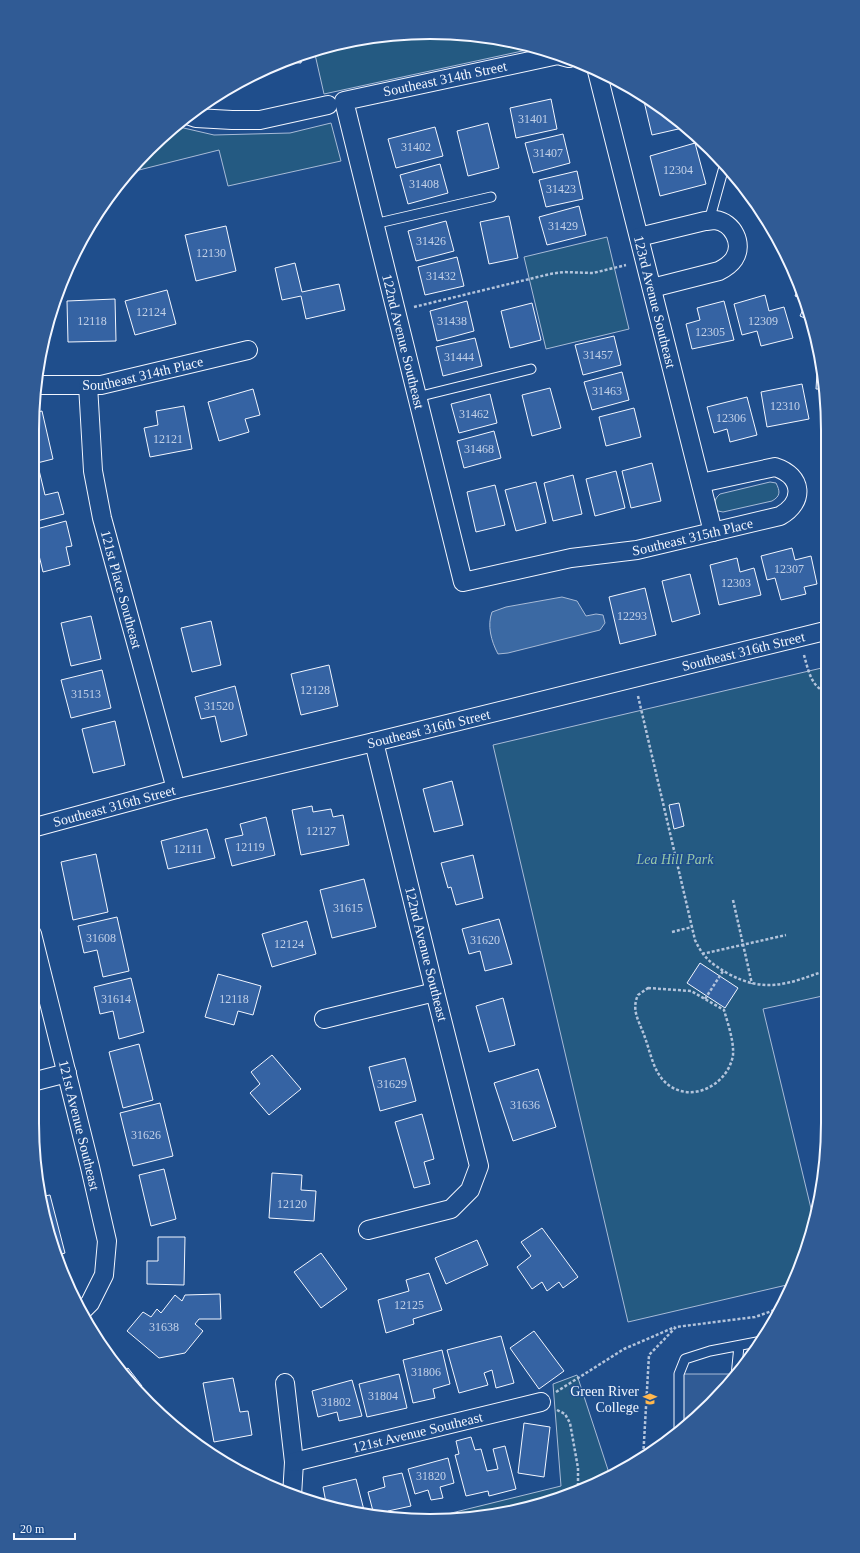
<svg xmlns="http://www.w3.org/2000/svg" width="860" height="1553" font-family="'Times New Roman',serif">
	<rect width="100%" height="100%" fill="#1f4e8c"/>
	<path fill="#245a82" stroke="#a8bbd7" d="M404 33 433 34 434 37C468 29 503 40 536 48L324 94 314 50 327 46Z
		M331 123 341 161 228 186 219 150 127 173 175 126 214 135 290 133Z
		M607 237 629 329 546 349 524 257Z
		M770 482 776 483C780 491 781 496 772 501L723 512 718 511C713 505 714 499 720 494Z
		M826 667 827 995 763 1009 815 1225 791 1284 628 1322 493 745Z
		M577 1375 610 1476 583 1491 533 1507 456 1520H423L561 1486 553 1384Z"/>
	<path fill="#305b95" stroke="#a8bbd7" d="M679 1374H736L693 1422 679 1433Z"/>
	<path fill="#3b69a3" stroke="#a8bbd7" d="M562 597 577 601 586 616 596 614 603 615 605 623 600 630 508 653 498 654C491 641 487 625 492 612L506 607Z"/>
	<path fill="#3563a3" stroke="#f2f6ff" d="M302 55 301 63 284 62Z
		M644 96 687 127 652 135 643 97Z
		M551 99 557 129 516 138 510 108Z
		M488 123 499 168 468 176 457 131Z
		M435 127 443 156 396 168 388 139Z
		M563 134 570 163 533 173 525 143Z
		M695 143 706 184 660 196 650 156Z
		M440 164 448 193 408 204 400 175Z
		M577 171 583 199 546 207 539 180Z
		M579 206 586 235 547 245 539 217Z
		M509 216 518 258 489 264 480 222Z
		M446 221 454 251 416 261 408 231Z
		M768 223 776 236 772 237Z
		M226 226 236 271 196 281 185 235Z
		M457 257 464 286 425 295 418 267Z
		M295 263 302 292 339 284 345 310 306 319 301 296 282 300 275 268Z
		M800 285 804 299 795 296Z
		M167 290 176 324 135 335 125 301Z
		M765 295 769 311 784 307 793 338 761 346 757 331 742 335 734 304Z
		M115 299 116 341 68 342 67 301Z
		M467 301 474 331 437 341 430 311Z
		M724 301 734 340 692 349 686 324 700 320 697 308Z
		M532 303 541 340 510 348 501 311Z
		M805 305 809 320 800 316Z
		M614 336 621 365 583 375 575 345Z
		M475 338 482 366 443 376 436 347Z
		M818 356 825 378V389H816Z
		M622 372 629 400 592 410 584 382Z
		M802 384 809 419 767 427 761 392Z
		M550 388 561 428 532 436 522 395Z
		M253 389 260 415 245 419 249 432 219 441 208 402Z
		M490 394 497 423 459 433 451 404Z
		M747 397 757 435 730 442 727 429 714 433 707 407Z
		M184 406 192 449 150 457 144 428 158 425 156 411Z
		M634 408 641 437 606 446 599 417Z
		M42 411 53 459 33 464V413Z
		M494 431 501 458 464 468 457 441Z
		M652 463 661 501 631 508 622 471Z
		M39 470 45 495 58 492 64 514 33 522V471Z
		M616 471 625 508 595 516 586 479Z
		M573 475 582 514 553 521 544 483Z
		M536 482 546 523 516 531 505 490Z
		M495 485 505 525 476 532 467 492Z
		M66 521 72 546 66 547 70 565 43 572 33 530Z
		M792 548 795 560 811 556 817 584 804 587 806 594 781 600 775 578 767 580 761 556Z
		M737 558 740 572 754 568 761 595 719 605 710 565Z
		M690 574 700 614 672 622 662 581Z
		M645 588 656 635 620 644 609 597Z
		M91 616 101 659 71 666 61 623Z
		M211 621 221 665 192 672 181 628Z
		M329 665 338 706 301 715 291 674Z
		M102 670 111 708 71 718 61 680Z
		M235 686 247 735 221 742 215 716 201 719 195 697Z
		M115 721 125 765 93 773 82 729Z
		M452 781 463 825 434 832 423 789Z
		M679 803 684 826 674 829 669 805Z
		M312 806 313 812 331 809 333 817 343 815 349 845 301 855 292 810Z
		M266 817 275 855 232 866 225 839 243 835 240 824Z
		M207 829 215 858 168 869 161 841Z
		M96 854 108 912 73 920 61 862Z
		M473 855 483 898 456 905 451 887 448 888 441 863Z
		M364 879 376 927 332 938 320 890Z
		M117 917 129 971 103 977 97 950 84 953 78 926Z
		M499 919 512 964 485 971 480 951 469 954 462 929Z
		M307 921 316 954 272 967 262 934Z
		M700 963 738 988 725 1008 687 983Z
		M218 974 261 986 253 1015 238 1011 234 1025 205 1017Z
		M131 978 144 1032 119 1039 113 1011 100 1014 94 987Z
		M503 998 515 1045 489 1052 476 1006Z
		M139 1044 153 1100 123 1108 109 1052Z
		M272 1055 301 1089 269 1115 250 1093 260 1084 251 1072Z
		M405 1058 416 1101 380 1111 369 1067Z
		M538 1069 556 1127 513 1141 494 1083Z
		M160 1103 173 1156 133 1166 120 1113Z
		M422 1114 434 1159 424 1162 430 1184 414 1188 395 1122Z
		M164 1169 176 1219 151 1226 139 1175Z
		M272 1173 302 1175 301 1190 316 1191 314 1221 269 1218Z
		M50 1195 65 1253 55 1256 39 1197Z
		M542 1228 578 1277 563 1288 559 1282 547 1291 542 1282 532 1289 517 1267 531 1256 521 1242Z
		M158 1237H185L184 1285 147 1284V1261H158Z
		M477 1240 488 1265 446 1284 435 1258Z
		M321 1253 347 1289 321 1308 294 1272Z
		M429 1273 442 1310 413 1319 414 1324 386 1333 378 1300 409 1291 406 1280Z
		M220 1294 221 1319H199L195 1324 203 1331 185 1353 159 1358 127 1331 143 1312 151 1317 157 1309 161 1313 175 1295 182 1301 185 1295Z
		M534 1331 564 1371 539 1389 510 1348Z
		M501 1336 514 1383 496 1388 492 1370 484 1373 488 1385 459 1393 447 1350Z
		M442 1350 450 1384 433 1389 435 1398 413 1403 403 1360Z
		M128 1368 142 1386 137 1390 121 1373Z
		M399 1374 407 1408 367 1417 359 1384Z
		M233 1378 240 1412 248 1411 252 1435 214 1442 203 1383Z
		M352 1380 362 1416 339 1421 337 1412 318 1417 312 1391Z
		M524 1423 550 1427 544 1477 518 1473Z
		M471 1437 475 1450 481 1449 487 1471 498 1469 493 1449 505 1446 516 1489 489 1496 488 1491 466 1496 455 1455 459 1454 456 1441Z
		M448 1458 454 1483 440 1487 443 1498 431 1500 428 1490 415 1494 408 1469Z
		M402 1473 411 1506 388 1511 390 1518 374 1515 368 1492 385 1487 383 1477Z
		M356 1479 365 1514 327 1508 323 1487Z"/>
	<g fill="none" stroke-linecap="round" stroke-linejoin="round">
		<defs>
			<path id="service" d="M709 221 724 167
				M374 224 491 197
				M417 397 531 369
				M736 1376 739 1346
				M679 1433V1374L685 1359 710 1351 762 1341"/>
			<g id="minor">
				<path id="s1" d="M569 58 558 55 344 101 463 582 571 558 637 550 780 516C805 502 803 476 775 467L701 483"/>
				<path id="s2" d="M597 71 713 532"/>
				<path d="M187 115 196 118 232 120H260L328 105"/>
				<path d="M639 237 705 221C708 221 712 220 715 220 733 222 744 244 734 259 730 265 725 268 719 271L652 288"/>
				<path id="s3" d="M36 385H101L248 350"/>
				<path id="s4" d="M88 385 93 471 102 518 176 789"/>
				<path id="s5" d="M32 828 176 789 374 742 825 631"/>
				<path id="s6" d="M32 934 90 1167 107 1241 104 1275 90 1303 81 1312"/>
				<path d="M324 1019 435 992"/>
				<path d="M32 1082 67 1073"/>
				<path d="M368 1230 451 1209 470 1190 479 1166 435 992 374 742"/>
				<path d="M285 1383 294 1462 292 1496"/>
				<path id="s7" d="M294 1462 541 1402"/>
			</g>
		</defs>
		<use href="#service" stroke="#f2f6ff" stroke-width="11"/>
		<use href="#minor" stroke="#f2f6ff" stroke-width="20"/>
		<path stroke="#b3c4dc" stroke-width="2.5" stroke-dasharray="3 2" stroke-linecap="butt" d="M414 307 550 274 564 272 593 273 626 265
			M804 655C808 669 811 687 826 692
			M638 696 695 940C703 957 710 963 727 973 765 994 788 984 827 970
			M733 900 752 984
			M672 932 692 927
			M702 954 786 935
			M648 988 691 991 724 1010C728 1024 734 1041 733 1055 728 1086 689 1105 665 1082 653 1071 650 1050 644 1035 639 1021 631 1010 638 995Z
			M705 999 723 971
			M556 1392 624 1349 675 1327
			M557 1410 565 1414 570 1423 578 1468V1492
			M643 1459 649 1355 676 1327 755 1317 780 1308"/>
		<use href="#service" stroke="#1f4e8c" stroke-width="9"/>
		<use href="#minor" stroke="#1f4e8c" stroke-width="18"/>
	</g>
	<defs>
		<symbol id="university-bare" viewBox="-9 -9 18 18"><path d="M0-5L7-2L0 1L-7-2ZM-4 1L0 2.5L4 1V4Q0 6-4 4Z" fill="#ffb74d" stroke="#1f4e8c" stroke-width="2.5" paint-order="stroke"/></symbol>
	</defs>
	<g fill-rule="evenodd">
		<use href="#university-bare" x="640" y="1389" width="20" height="20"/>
	</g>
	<g text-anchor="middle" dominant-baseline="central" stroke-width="3" stroke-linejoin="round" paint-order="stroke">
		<g font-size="12" fill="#c3d1e8">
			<text x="533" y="119">31401</text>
			<text x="416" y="147">31402</text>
			<text x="548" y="153">31407</text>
			<text x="678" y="170">12304</text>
			<text x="424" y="184">31408</text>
			<text x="561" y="189">31423</text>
			<text x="563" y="226">31429</text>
			<text x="431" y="241">31426</text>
			<text x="211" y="253">12130</text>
			<text x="441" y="276">31432</text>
			<text x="151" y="312">12124</text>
			<text x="92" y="321">12118</text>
			<text x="452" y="321">31438</text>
			<text x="763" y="321">12309</text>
			<text x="710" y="332">12305</text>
			<text x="598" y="355">31457</text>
			<text x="459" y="357">31444</text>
			<text x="607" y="391">31463</text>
			<text x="785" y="406">12310</text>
			<text x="474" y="414">31462</text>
			<text x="731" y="418">12306</text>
			<text x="168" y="439">12121</text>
			<text x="479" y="449">31468</text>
			<text x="789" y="569">12307</text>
			<text x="736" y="583">12303</text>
			<text x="632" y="616">12293</text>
			<text x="315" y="690">12128</text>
			<text x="86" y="694">31513</text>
			<text x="219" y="706">31520</text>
			<text x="321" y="831">12127</text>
			<text x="250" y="847">12119</text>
			<text x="188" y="849">12111</text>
			<text x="348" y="908">31615</text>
			<text x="101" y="938">31608</text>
			<text x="485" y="940">31620</text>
			<text x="289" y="944">12124</text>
			<text x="116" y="999">31614</text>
			<text x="234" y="999">12118</text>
			<text x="392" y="1084">31629</text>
			<text x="525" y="1105">31636</text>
			<text x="146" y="1135">31626</text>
			<text x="292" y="1204">12120</text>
			<text x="409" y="1305">12125</text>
			<text x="164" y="1327">31638</text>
			<text x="426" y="1372">31806</text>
			<text x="383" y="1396">31804</text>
			<text x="336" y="1402">31802</text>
			<text x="431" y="1476">31820</text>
		</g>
		<g font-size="14" fill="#f2f6ff" stroke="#1f4e8c">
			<text transform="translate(445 79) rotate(-12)">Southeast 314th Street</text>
			<text stroke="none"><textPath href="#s2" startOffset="238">123rd Avenue Southeast</textPath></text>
			<text stroke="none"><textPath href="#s1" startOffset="478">122nd Avenue Southeast</textPath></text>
			<text stroke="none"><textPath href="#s3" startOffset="108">Southeast 314th Place</textPath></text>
			<text stroke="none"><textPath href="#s1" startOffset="960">Southeast 315th Place</textPath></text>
			<text stroke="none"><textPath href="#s4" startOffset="208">121st Place Southeast</textPath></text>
			<text stroke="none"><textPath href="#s5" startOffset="733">Southeast 316th Street</textPath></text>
			<text stroke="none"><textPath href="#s5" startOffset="409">Southeast 316th Street</textPath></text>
			<text stroke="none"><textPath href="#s5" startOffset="85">Southeast 316th Street</textPath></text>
			<text transform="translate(426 954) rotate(76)">122nd Avenue Southeast</text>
			<text stroke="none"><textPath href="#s6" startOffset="197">121st Avenue Southeast</textPath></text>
			<text stroke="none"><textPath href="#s7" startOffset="127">121st Avenue Southeast</textPath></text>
		</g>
		<g font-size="14" font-style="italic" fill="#97c8a6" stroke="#1f4e8c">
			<text x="675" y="859">Lea Hill Park</text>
		</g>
		<g font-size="14" fill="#f2f6ff" stroke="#1f4e8c" text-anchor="end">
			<text x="639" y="1391">Green River<tspan x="639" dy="16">College</tspan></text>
		</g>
	</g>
	<path d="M0 0H860V1553H0ZM430 39H430A391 391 0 0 1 821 430V1123A391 391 0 0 1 430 1514H430A391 391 0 0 1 39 1123V430A391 391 0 0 1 430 39Z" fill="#305b95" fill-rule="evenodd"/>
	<path fill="none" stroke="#f2f6ff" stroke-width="2" d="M430 39H430A391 391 0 0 1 821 430V1123A391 391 0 0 1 430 1514H430A391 391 0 0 1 39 1123V430A391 391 0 0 1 430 39Z"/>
	<path d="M14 1533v6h61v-6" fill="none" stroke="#f2f6ff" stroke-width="2"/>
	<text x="20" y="1533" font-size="12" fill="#f2f6ff" stroke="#1f4e8c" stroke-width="3" paint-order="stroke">20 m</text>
</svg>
